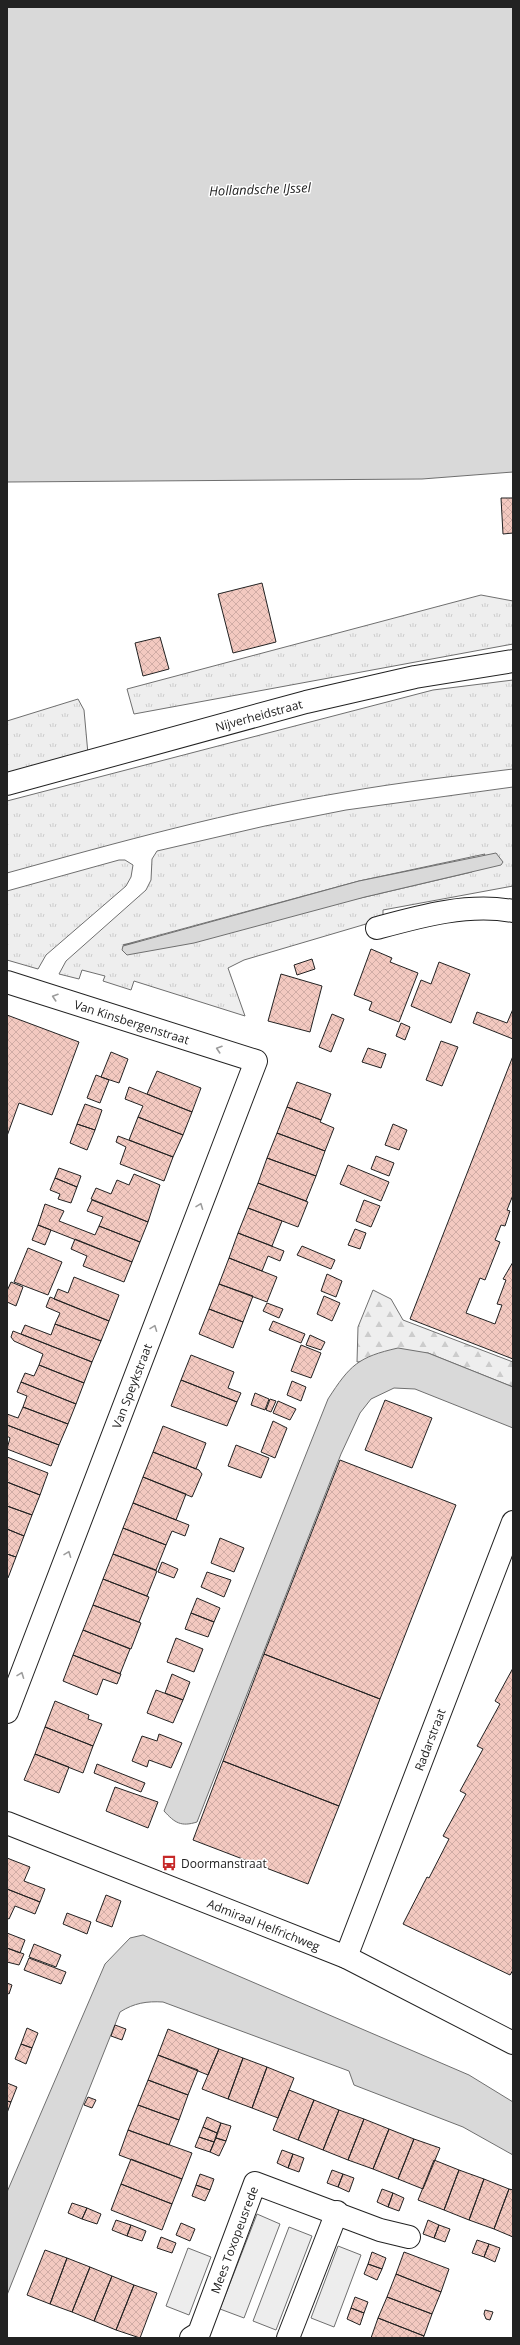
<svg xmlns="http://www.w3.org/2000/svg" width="520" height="2345" font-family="'Open Sans',sans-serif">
	<defs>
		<pattern id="grass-tufts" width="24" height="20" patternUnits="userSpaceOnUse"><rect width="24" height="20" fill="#eee"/><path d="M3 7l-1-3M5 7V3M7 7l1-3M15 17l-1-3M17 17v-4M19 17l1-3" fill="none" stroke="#ccc"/></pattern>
		<pattern id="forest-firs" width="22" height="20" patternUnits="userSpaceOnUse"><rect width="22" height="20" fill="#eee"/><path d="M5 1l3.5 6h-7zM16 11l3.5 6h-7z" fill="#ccc"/></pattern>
		<pattern id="building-cross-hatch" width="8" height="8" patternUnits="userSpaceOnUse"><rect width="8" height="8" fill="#f3c9c0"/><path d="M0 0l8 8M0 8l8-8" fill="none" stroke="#d0aca5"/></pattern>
	</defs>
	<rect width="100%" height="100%" fill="#fff"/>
	<path fill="url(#grass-tufts)" stroke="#6f6f6f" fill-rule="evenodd" d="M481 595 513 601V644L134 714 127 689Z
		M513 680V769C457 776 401 782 345 792 231 811 119 842 7 873V801L433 690Z
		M78 699 84 710 88 754 7 776V721Z
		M513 787V886L383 910V919L244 960 228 968 245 1016 134 981 131 990 103 981 105 976 82 970 79 979 59 974 66 961 146 890 151 880 152 859 157 851 265 826 346 810ZM485 854 472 872 365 897 123 945 359 881Z
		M119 860H125L133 865 131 877 126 886 46 955 38 969 7 960V891Z"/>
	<path fill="url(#forest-firs)" stroke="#6f6f6f" d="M373 1290 391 1299 403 1320 513 1362V1387L428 1353 357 1362 358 1327Z"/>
	<path fill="#ededed" stroke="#6f6f6f" d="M257 2214 280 2224 244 2318 220 2309Z
		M289 2227 312 2236 276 2330 253 2321Z
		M338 2246 361 2255 334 2327 311 2318Z
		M188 2248 211 2257 189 2315 166 2306Z"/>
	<path fill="#d9d9d9" stroke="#6f6f6f" d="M7 7H513V472L422 479 7 482Z
		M496 853 503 862 501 865 365 897 194 943 127 955 122 950 123 946 359 881Z
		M398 1348 428 1353 513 1387V1428L415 1389 394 1388 371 1399 360 1413 341 1454 197 1822C181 1827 175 1823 164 1811L328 1399C350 1365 358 1357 398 1348Z
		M143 1935 469 2075 513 2102V2155L463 2127 354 2085 349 2071 163 2002C147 2001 134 2003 120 2012L7 2295V2192L105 1964 130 1938Z"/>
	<path fill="url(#building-cross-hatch)" stroke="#222" d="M501 498H513V533L503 534Z
		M262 583 276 642 233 653 218 594Z
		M160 637 169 669 143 676 135 643Z
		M371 949 392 958 390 962 418 973 399 1022 369 1010 372 1002 354 995Z
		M312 959 315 969 297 975 294 965Z
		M439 962 470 974 451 1023 411 1006 421 980 431 984Z
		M281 974 322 986 310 1032 268 1021Z
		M513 1009V1039L473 1023 477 1012 507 1023Z
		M332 1014 344 1019 331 1052 319 1047Z
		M7 1015 79 1042 52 1115 19 1103 7 1136Z
		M401 1023 410 1027 405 1040 396 1036Z
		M441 1041 458 1047 442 1086 426 1080Z
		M368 1048 386 1054 381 1068 362 1062Z
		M111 1052 128 1059 119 1083 101 1077Z
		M513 1056V1195L507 1210 510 1211 505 1226 501 1225 495 1240 500 1242 485 1280 480 1278 466 1313 495 1324 502 1305 497 1304 506 1280 503 1279 513 1262V1359L410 1319Z
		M157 1071 201 1088 192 1112 147 1094Z
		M96 1075 109 1080 100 1103 87 1098Z
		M297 1082 331 1094 321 1120 287 1107Z
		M129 1087 192 1112 183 1135 138 1117 143 1106 125 1099Z
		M85 1104 102 1110 95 1130 77 1124Z
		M287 1107 321 1120 320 1122 334 1128 325 1151 277 1133Z
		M138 1117 183 1135 173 1157 129 1140Z
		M77 1124 95 1130 87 1150 70 1143Z
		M393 1124 407 1130 399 1150 385 1145Z
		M277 1133 325 1151 316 1176 267 1158Z
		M118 1136 173 1157 164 1181 120 1164 126 1147 116 1142Z
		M376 1156 394 1163 389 1176 371 1169Z
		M267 1158 316 1176 306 1201 258 1183Z
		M348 1165 389 1182 381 1201 340 1184Z
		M59 1168 81 1176 77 1187 55 1178Z
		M134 1174 160 1185 148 1222 91 1199 96 1188 111 1194 117 1180 129 1185Z
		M55 1178 77 1187 71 1203 58 1199 60 1194 50 1190Z
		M258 1183 308 1202 298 1227 248 1208Z
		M92 1200 148 1222 140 1242 99 1226 103 1217 87 1211Z
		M364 1200 380 1206 371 1227 356 1221Z
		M45 1204 64 1211 59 1221 95 1235 99 1226 140 1242 132 1262 38 1225Z
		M248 1208 282 1221 272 1246 238 1233Z
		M38 1225 51 1230 45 1245 32 1240Z
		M355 1229 366 1233 360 1249 348 1245Z
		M238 1233 284 1251 280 1261 268 1256 262 1271 229 1258Z
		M75 1239 132 1262 124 1282 83 1266 87 1256 71 1249Z
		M302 1246 335 1260 331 1269 297 1255Z
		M28 1248 62 1262 48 1295 14 1282Z
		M229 1258 277 1277 267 1302 219 1284Z
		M327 1274 342 1281 336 1297 321 1291Z
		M74 1277 119 1295 109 1321 54 1299 58 1289 68 1293Z
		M11 1282 23 1287 16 1306 7 1302V1291Z
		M219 1284 253 1296 243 1322 209 1309Z
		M324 1296 340 1303 332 1321 317 1314Z
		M50 1297 109 1321 101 1341 55 1324 60 1313 46 1307Z
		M267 1303 283 1309 279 1318 263 1311Z
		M209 1309 243 1322 233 1348 199 1334Z
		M273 1321 305 1334 301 1343 269 1330Z
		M55 1324 101 1341 92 1362 21 1334 25 1325 51 1335Z
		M13 1331 92 1362 84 1383 39 1365 43 1354 14 1341 11 1337Z
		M310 1335 325 1342 321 1350 306 1345Z
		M301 1345 321 1353 311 1378 291 1371Z
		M191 1355 234 1372 228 1388 241 1393 237 1402 181 1380Z
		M39 1365 84 1383 76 1404 21 1382 25 1373 34 1376Z
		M181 1380 237 1402 227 1426 171 1406Z
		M292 1381 306 1387 301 1401 287 1395Z
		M21 1382 76 1404 68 1424 23 1407 27 1396 17 1392Z
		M255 1393 269 1399 265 1410 251 1405Z
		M270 1399 276 1401 271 1412 266 1410Z
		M385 1400 432 1418 412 1468 365 1450Z
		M278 1401 296 1409 290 1420 273 1413Z
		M23 1407 68 1424 59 1445 7 1425V1414L18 1418Z
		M273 1421 287 1428 275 1458 261 1452Z
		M7 1425 59 1445 51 1466 7 1449 10 1438 7 1436Z
		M163 1426 206 1443 196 1469 153 1452Z
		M236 1445 269 1458 261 1478 228 1466Z
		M153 1452 199 1470 202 1474 192 1497 143 1477Z
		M7 1457 48 1473 40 1495 7 1482Z
		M340 1460 456 1505 380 1699 264 1654Z
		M143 1477 186 1494 176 1520 133 1503Z
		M7 1482 40 1495 32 1515 7 1506Z
		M133 1503 189 1525 185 1536 172 1531 166 1545 123 1528Z
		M7 1506 32 1515 24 1536 7 1529Z
		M123 1528 166 1545 156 1570 113 1554Z
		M7 1529 24 1536 16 1557 7 1554Z
		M220 1538 244 1548 234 1572 211 1563Z
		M7 1554 16 1557 8 1578H7Z
		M113 1554 157 1571 147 1596 103 1579Z
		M162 1562 178 1569 174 1578 158 1572Z
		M207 1572 231 1580 224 1597 201 1587Z
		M103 1579 149 1597 139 1622 93 1605Z
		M197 1598 220 1608 214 1622 191 1613Z
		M93 1605 141 1623 131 1649 83 1630Z
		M191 1613 214 1622 208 1637 185 1629Z
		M83 1630 130 1649 120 1674 73 1655Z
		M176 1638 203 1649 194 1672 167 1662Z
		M264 1654 380 1699 339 1806 223 1761Z
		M73 1655 121 1674 117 1684 103 1679 97 1695 63 1681Z
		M513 1668V1970L510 1975 403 1924 427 1877 429 1878 449 1839 443 1836 466 1794 460 1791 483 1749 477 1746 500 1704 495 1701Z
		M172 1674 190 1682 183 1700 165 1693Z
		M156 1690 183 1700 173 1723 147 1713Z
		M55 1701 89 1715 88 1719 102 1724 93 1746 45 1727Z
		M45 1727 93 1746 83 1773 35 1754Z
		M159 1734 182 1743 171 1768 149 1760 147 1767 132 1761 142 1736 157 1741Z
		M35 1754 69 1767 59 1793 24 1780Z
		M223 1761 339 1806 308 1884 193 1840Z
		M97 1764 145 1783 141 1792 94 1773Z
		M115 1787 158 1802 148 1828 106 1811Z
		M7 1858 30 1867 24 1881 45 1889 40 1902 7 1889Z
		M7 1889 40 1902 35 1914 15 1906 9 1919 7 1918Z
		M106 1895 121 1901 112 1927 96 1921Z
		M67 1913 91 1922 87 1934 63 1924Z
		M7 1933 25 1940 20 1953 7 1948Z
		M34 1944 61 1955 56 1967 29 1957Z
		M7 1948 24 1954 19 1965 7 1962Z
		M29 1958 66 1972 61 1984 24 1970Z
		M7 1983 12 1985 9 1994 7 1993Z
		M115 2025 126 2029 122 2040 111 2036Z
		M27 2028 38 2033 32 2048 21 2044Z
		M168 2029 219 2049 208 2075 158 2055Z
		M21 2044 32 2048 26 2064 15 2059Z
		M219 2049 243 2058 228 2099 202 2089Z
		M158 2055 198 2070 188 2095 148 2080Z
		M243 2058 267 2067 252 2108 228 2099Z
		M267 2067 294 2078 278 2118 252 2108Z
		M148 2080 188 2095 179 2120 138 2105Z
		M7 2083 17 2087 11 2102 7 2101Z
		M289 2090 314 2100 298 2140 273 2130Z
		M88 2097 96 2100 92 2108 84 2105Z
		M314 2100 339 2110 323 2150 298 2140Z
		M7 2101 11 2102 7 2113Z
		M138 2105 179 2120 169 2145 128 2130Z
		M339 2110 364 2119 348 2160 323 2150Z
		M207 2117 221 2123 217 2133 203 2127Z
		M364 2119 389 2129 373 2169 348 2160Z
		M221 2123 231 2126 226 2141 216 2138Z
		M203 2127 217 2133 214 2142 199 2137Z
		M389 2129 414 2139 398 2179 373 2169Z
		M128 2130 192 2153 182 2179 119 2155Z
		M199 2137 214 2142 210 2152 195 2147Z
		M216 2138 226 2141 219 2156 210 2152Z
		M414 2139 440 2148 423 2189 398 2179Z
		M282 2150 293 2154 288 2168 277 2163Z
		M293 2154 304 2158 299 2172 288 2168Z
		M131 2159 182 2179 172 2204 121 2184Z
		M434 2160 459 2170 444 2210 418 2200Z
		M332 2170 343 2174 338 2187 327 2183Z
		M459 2170 484 2179 469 2220 444 2210Z
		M200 2174 214 2179 210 2190 196 2185Z
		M343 2174 354 2178 349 2192 338 2187Z
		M484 2179 509 2189 494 2229 469 2220Z
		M121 2184 172 2204 162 2230 111 2210Z
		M196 2185 210 2190 205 2201 192 2196Z
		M382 2189 393 2193 388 2207 377 2202Z
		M509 2189 513 2190V2237L494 2229Z
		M393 2193 404 2198 399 2211 388 2207Z
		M72 2203 87 2208 82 2219 68 2213Z
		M87 2208 101 2214 97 2224 82 2219Z
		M116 2220 131 2225 127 2236 112 2230Z
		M428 2220 439 2225 434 2238 423 2234Z
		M181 2223 195 2229 190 2241 176 2235Z
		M131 2225 146 2231 142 2241 127 2236Z
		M439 2225 450 2229 445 2242 434 2238Z
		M161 2237 176 2243 172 2253 157 2248Z
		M477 2240 489 2244 484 2257 472 2253Z
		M489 2244 500 2248 495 2262 484 2257Z
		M45 2250 67 2258 50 2304 27 2295Z
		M372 2252 386 2258 382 2269 368 2264Z
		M404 2252 449 2269 441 2292 396 2274Z
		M67 2258 90 2267 72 2312 50 2304Z
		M368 2264 382 2269 377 2280 364 2274Z
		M90 2267 112 2276 94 2321 72 2312Z
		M396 2274 441 2292 432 2314 387 2297Z
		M112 2276 134 2285 116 2330 94 2321Z
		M134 2285 157 2293 140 2338 116 2330Z
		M355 2297 368 2302 364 2313 351 2308Z
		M387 2297 432 2314 424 2336 378 2318Z
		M351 2308 364 2313 360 2325 347 2319Z
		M485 2310 493 2312 490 2320 486 2319 484 2314Z
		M378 2318 424 2336 423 2338H371Z"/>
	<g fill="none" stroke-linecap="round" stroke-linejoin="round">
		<defs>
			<g id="minor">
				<path d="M377 928C421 916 467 903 513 911"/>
				<path id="s1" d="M7 982 256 1061 7 1712"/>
				<path id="s2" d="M7 1823 346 1957 513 2043"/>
				<path id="s3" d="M346 1957 513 1522"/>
				<path id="s4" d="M191 2338 199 2333 255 2183 380 2230 409 2237"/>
				<path d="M288 2338 337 2212"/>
			</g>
			<g id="tertiary">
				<path id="s5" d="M7 784 306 702 415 677 513 661"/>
			</g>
		</defs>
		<use href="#minor" stroke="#222" stroke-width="24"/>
		<use href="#tertiary" stroke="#222" stroke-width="24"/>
		<use href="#minor" stroke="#fff" stroke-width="22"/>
		<use href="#tertiary" stroke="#fff" stroke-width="22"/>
	</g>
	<defs><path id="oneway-chevron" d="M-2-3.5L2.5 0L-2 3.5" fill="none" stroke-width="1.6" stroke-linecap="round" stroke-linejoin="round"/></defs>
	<g stroke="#9c9c9c">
		<use href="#oneway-chevron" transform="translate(55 997) rotate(-162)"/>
		<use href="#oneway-chevron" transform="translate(219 1049) rotate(-162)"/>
		<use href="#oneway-chevron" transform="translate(200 1206) rotate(-69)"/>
		<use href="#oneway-chevron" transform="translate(154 1328) rotate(-69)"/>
		<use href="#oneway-chevron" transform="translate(68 1554) rotate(-69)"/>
		<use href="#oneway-chevron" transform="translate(21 1675) rotate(-69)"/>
	</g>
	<defs>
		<symbol id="bus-bare" viewBox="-9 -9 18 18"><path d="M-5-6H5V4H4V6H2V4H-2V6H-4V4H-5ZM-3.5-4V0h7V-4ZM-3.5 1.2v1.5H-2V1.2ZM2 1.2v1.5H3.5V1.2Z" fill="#c62828" stroke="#fff" stroke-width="2.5" paint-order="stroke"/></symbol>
	</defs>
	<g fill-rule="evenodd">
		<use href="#bus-bare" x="158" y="1852" width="22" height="22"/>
	</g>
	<g text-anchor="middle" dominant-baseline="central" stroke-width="3" stroke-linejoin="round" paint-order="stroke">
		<g font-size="12" fill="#222" stroke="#fff">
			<text stroke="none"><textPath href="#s5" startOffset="261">Nijverheidstraat</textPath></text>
			<text stroke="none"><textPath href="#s1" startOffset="131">Van Kinsbergenstraat</textPath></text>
			<text transform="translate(132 1386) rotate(-69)">Van Speykstraat</text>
			<text stroke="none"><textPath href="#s3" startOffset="233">Radarstraat</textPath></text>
			<text stroke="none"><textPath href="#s2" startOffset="276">Admiraal Helfrichweg</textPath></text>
			<text stroke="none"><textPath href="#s4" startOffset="109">Mees Toxopeusrede</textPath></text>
		</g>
		<g font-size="12" fill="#222" stroke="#fff" text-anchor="start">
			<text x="181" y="1863">Doormanstraat</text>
		</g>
		<g font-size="13" font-style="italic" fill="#222" stroke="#fff">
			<text transform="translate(260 189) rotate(-2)">Hollandsche IJssel</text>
		</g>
	</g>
	<rect width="520" height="2345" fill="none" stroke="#222222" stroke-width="16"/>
</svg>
